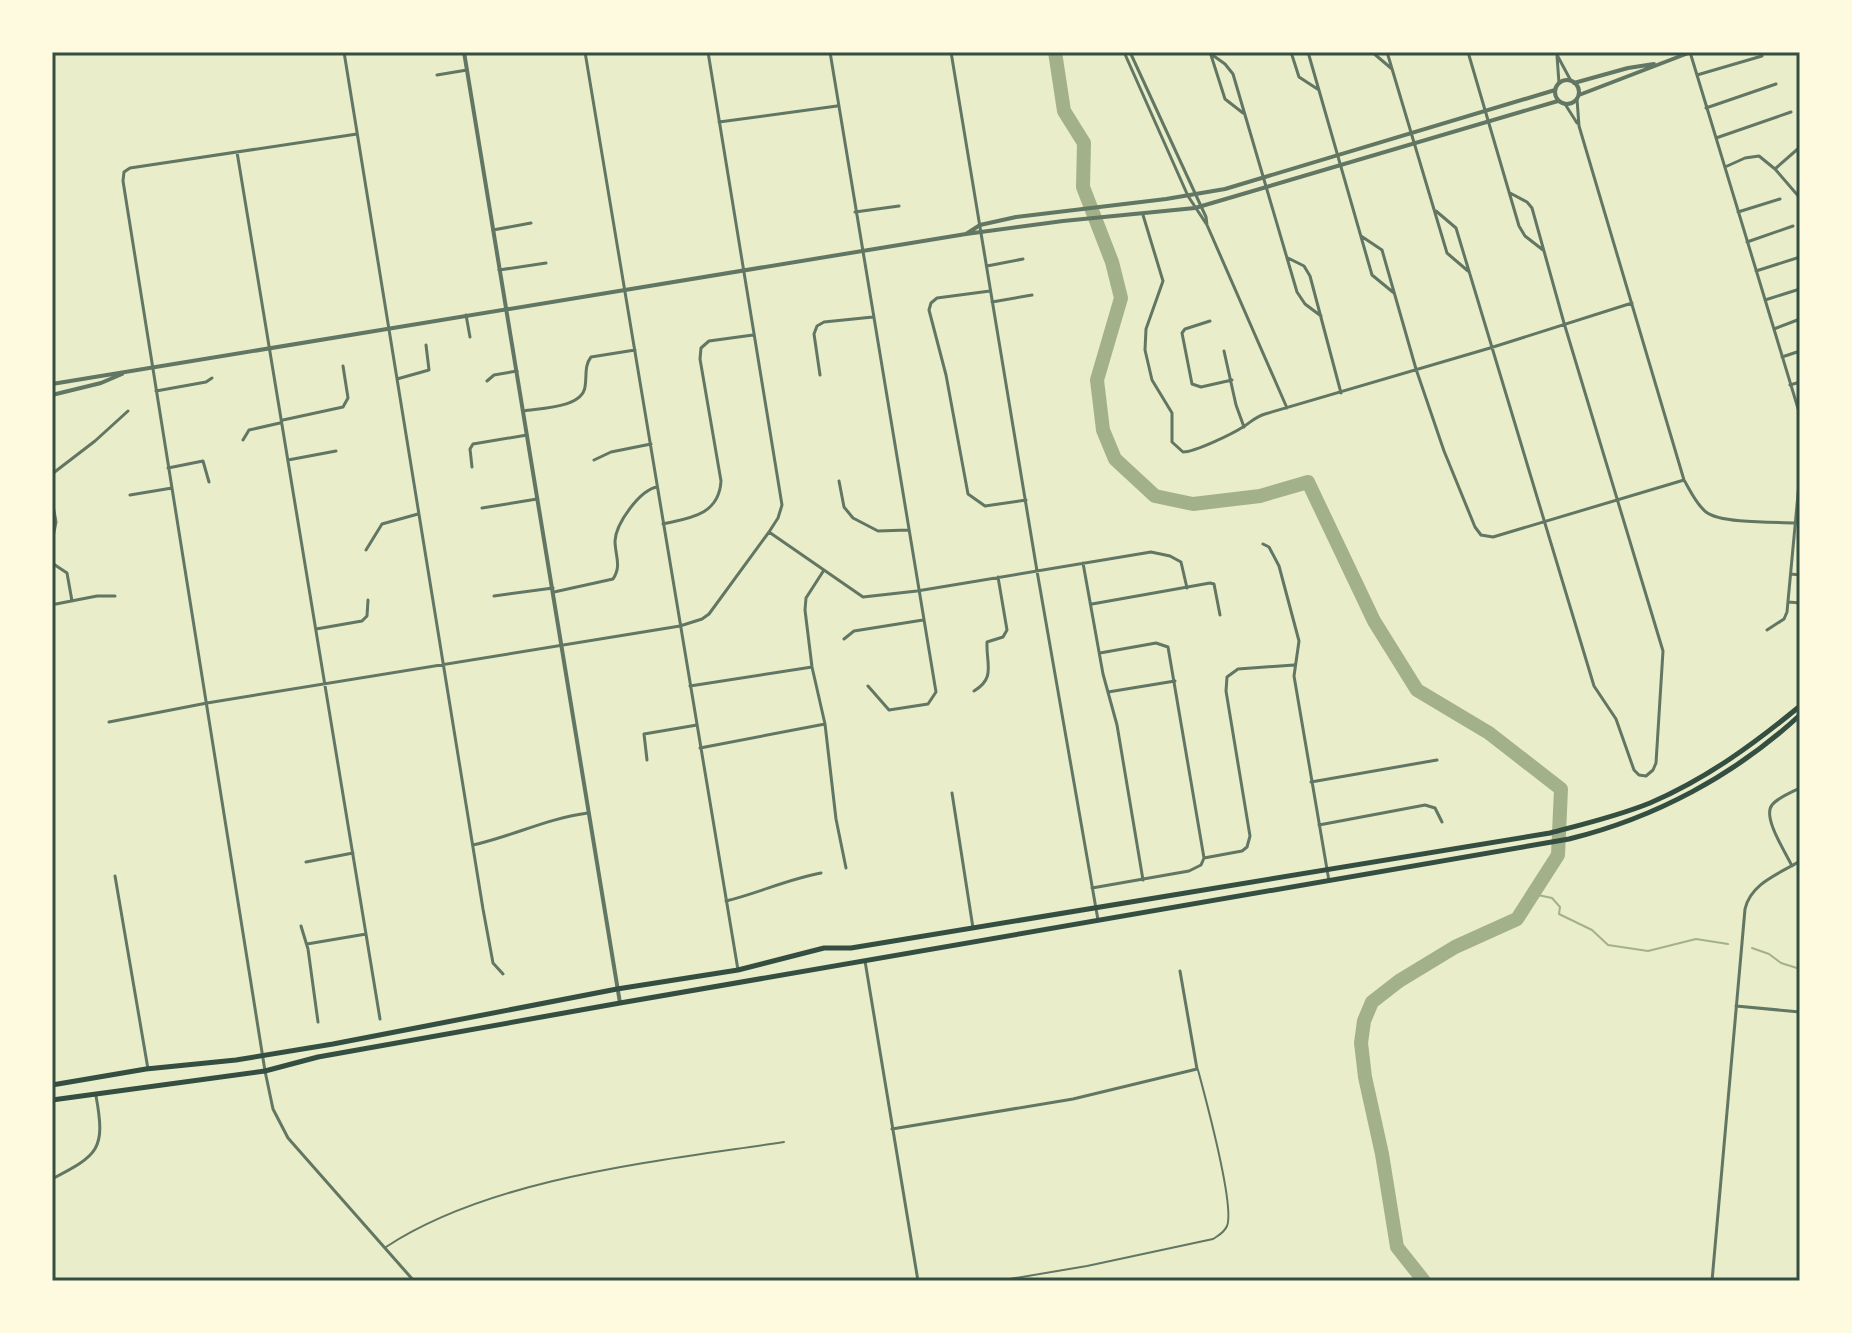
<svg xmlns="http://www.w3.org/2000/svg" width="1852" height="1333" font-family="Rubik,sans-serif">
	<rect width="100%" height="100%" fill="#e9edc9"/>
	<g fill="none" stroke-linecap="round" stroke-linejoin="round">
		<path stroke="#a3b18a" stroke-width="2" d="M1533 894 1552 898 1560 907 1559 914 1592 930 1608 945 1648 951 1696 939 1728 944
			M1752 948 1769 954 1781 963 1800 969"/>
		<path stroke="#a3b18a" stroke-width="14" d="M1055 52 1064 111 1084 143 1083 187 1112 262 1121 298 1097 380 1103 430 1115 459 1155 496 1193 504 1260 496 1308 482 1374 621 1417 690 1489 733 1561 789 1558 855 1517 919 1455 947 1399 981 1372 1002 1364 1021 1361 1043 1365 1077 1382 1154 1397 1247 1424 1281"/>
		<path stroke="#617663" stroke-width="2" d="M386 1247C492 1177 660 1161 784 1142
			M998 1281 1087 1266 1213 1239C1219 1235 1224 1233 1227 1226 1235 1206 1205 1096 1198 1070"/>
		<path stroke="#617663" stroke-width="3" d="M466 315 470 337"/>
		<path stroke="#617663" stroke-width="3" d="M344 52 483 909 493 963 503 974
			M585 52 738 970
			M830 52 936 692 928 704 889 710 868 686
			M951 52 1037 571 1098 920
			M1124 52 1188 196 1207 225
			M1130 52 1206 217 1207 225 1287 408
			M1210 52 1225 99 1243 113
			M1291 52 1299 77 1319 90
			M1308 52 1372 275 1394 293
			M1372 52 1392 69
			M1387 52 1447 253 1468 271
			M1468 52 1519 226 1525 236 1543 250
			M1690 52 1800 415
			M1556 53 1571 81
			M1211 54 1225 64 1233 74 1297 292 1305 304 1321 316
			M1557 56 1559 83
			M437 75 467 70
			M1697 75 1762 56
			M1577 99 1579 126 1684 480C1690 490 1696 504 1706 512 1721 524 1779 522 1800 523
			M1565 104 1577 123
			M1706 108 1776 84
			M719 122 837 106
			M357 134 130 168 124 172 123 181 265 1071 273 1109 288 1138 414 1281
			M1716 138 1791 112
			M237 152 380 1019
			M1725 167 1745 158 1759 156 1775 169 1800 198
			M1775 169 1800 147
			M1436 211 1456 228 1594 686 1616 719 1634 770 1639 775 1646 776 1653 770 1656 763 1663 651 1564 323 1532 208 1527 202 1510 193
			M855 212 899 206
			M1738 212 1780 199
			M1143 215 1163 281 1146 329 1145 350 1152 380 1172 413V442L1183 452C1195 452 1232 434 1243 427 1251 422 1255 417 1265 414L1490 348 1632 303
			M493 230 531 223
			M1361 236 1382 250 1416 369 1444 451 1475 527 1481 535 1493 537 1684 480
			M1747 242 1793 226
			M1288 258 1304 266 1310 276 1341 393
			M987 266 1023 259
			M499 270 546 263
			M1756 271 1800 257
			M990 291 937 298 931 303 929 310 946 375 968 494 985 506 1026 500
			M1765 300 1800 289
			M992 302 1032 295
			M1210 321 1185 329 1182 333 1192 384 1201 387 1232 380
			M1774 329 1800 319
			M1224 351 1236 405 1244 427
			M1782 357 1800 351
			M820 375 814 334 817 326 824 322 873 317
			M397 379 429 370 426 345
			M487 381 494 375 517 371
			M1790 385 1800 382
			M156 391 206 382 212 378
			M523 411C540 408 582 408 585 387 587 376 584 366 591 357L635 350
			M283 420 343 407 348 398 343 366
			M243 440 249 430 280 423
			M288 460 336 451
			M594 460 611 452 651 444
			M472 467 470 449 473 444 527 435
			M168 468 203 461 209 482
			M52 474 95 441 128 411
			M839 481 844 507 853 518 878 531 908 530
			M130 495 172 488
			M52 500 56 522 52 542
			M482 508 537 499
			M663 524C690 518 719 515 721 481L700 359 701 348 709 341 753 335
			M769 532 863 597 917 591 1151 552 1170 556 1181 562 1187 588
			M1263 544 1269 547 1279 566 1299 641 1294 676 1329 881
			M366 550 382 524 418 514
			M52 563 67 573 72 601
			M1083 563 1103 674 1117 725 1143 880
			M824 570 806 598 805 610 812 667 825 724 836 819 846 868
			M1791 574 1800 575
			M554 592 613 579C622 566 615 555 615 541 616 523 640 490 657 487
			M494 596 553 588
			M1789 602 1800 603
			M56 604 97 596H115
			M1092 604 1210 583 1214 584 1220 615
			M316 629 362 621 367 616 368 600
			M1767 630 1784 619 1787 612 1800 473
			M844 639 854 631 923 620
			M1100 653 1156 643 1168 647 1204 858
			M690 686 812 667
			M974 691C996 678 986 664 987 642L1003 637 1007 630 998 577
			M1108 692 1175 681
			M109 722 207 703 680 626 702 619 709 614 769 532 778 518 782 505 708 52
			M700 748 825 724
			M647 760 644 734 697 725
			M1311 782 1437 760
			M952 793 973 928
			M1319 825 1425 805 1435 808 1442 822
			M473 845C513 836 548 818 588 813
			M306 862 353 853
			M1792 866C1786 853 1762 817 1772 805 1777 798 1792 792 1800 788
			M115 876 148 1069
			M1092 888 1189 871 1201 865 1204 858 1242 851 1247 847 1250 836 1226 691 1227 677 1238 669 1294 665
			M726 901C759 893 788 879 821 873
			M301 926 308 949 318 1022
			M307 944 366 934
			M865 961 918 1281
			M1736 1006 1800 1012
			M892 1129 1073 1099 1197 1069 1180 971
			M52 1179C98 1155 106 1150 96 1096
			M1712 1281 1745 909C1751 883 1779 874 1800 861"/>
		<path stroke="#617663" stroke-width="4" d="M464 52 620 1003
			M1555 92a12 12 0 1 1 24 0a12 12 0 1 1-24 0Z
			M1574 83 1628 68 1654 64
			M1579 95 1691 52
			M966 234 980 225 1016 217 1166 199 1225 189 1555 90
			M52 384 966 234 1063 221 1195 208 1558 101
			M52 395 101 383 122 374"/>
		<path stroke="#344e41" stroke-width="5" d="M52 1085 146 1069 236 1060 333 1044 617 989 738 970 824 948H851L1550 833C1584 824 1618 816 1650 803 1706 779 1754 744 1800 706
			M52 1100 265 1071 318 1057 620 1003 1569 839C1655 818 1735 775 1800 715"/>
	</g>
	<rect width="1852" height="1333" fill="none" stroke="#fefae0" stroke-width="108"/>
	<rect x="54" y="54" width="1744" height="1225" fill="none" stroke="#344e41" stroke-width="3"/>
</svg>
